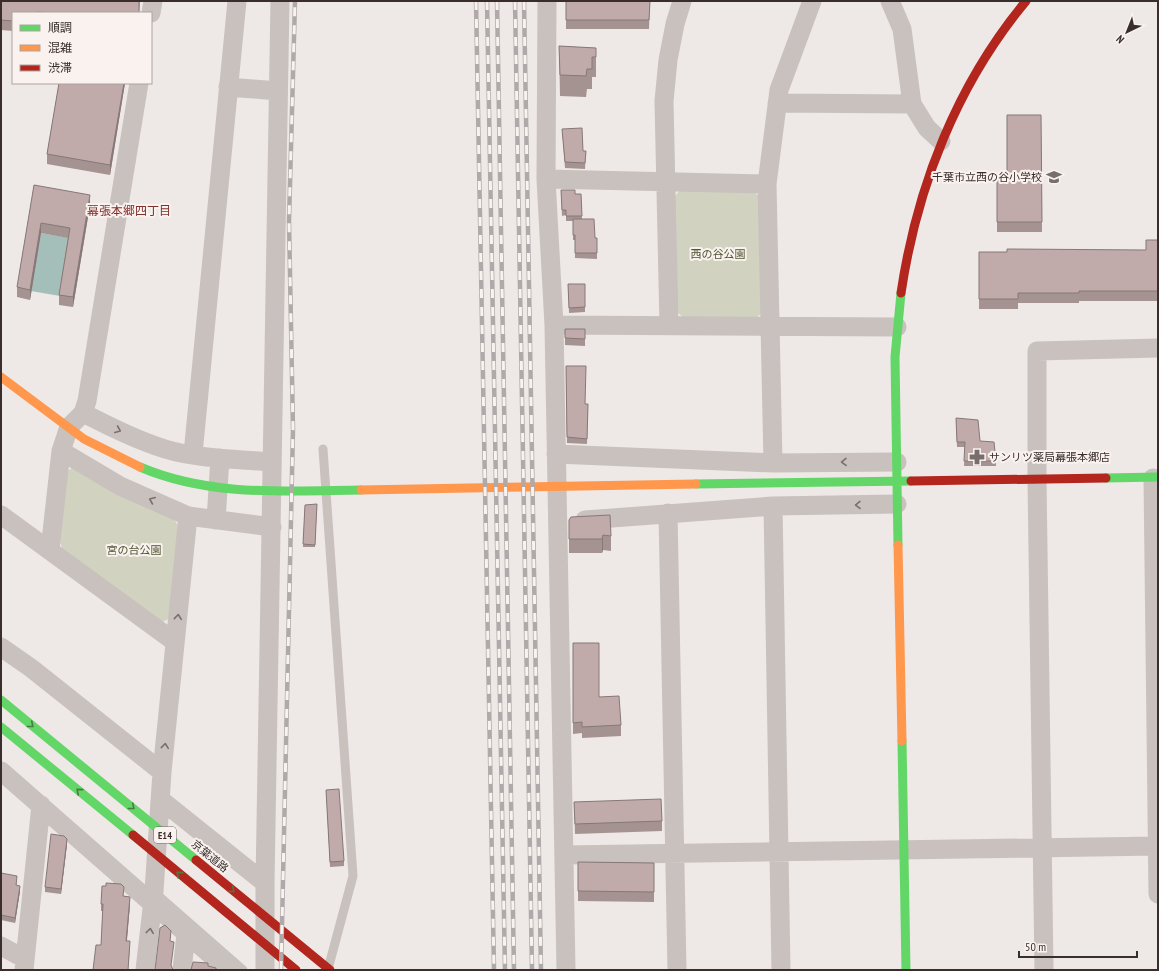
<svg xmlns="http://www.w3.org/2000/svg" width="1159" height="971" font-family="'PT Sans Narrow','Noto Sans JP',sans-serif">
	<rect width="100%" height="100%" fill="#eee8e6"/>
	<path fill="#d2d2c1" d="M680 190 753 191 762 199 764 311 755 319 684 318 675 310 673 199Z
		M74 467 173 518 180 528 171 618 160 623 63 551 59 539 65 472Z"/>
	<path fill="#a4beb9" d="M41 233 70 238 60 296 31 291Z"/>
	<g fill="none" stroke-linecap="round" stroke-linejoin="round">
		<path stroke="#c8c1be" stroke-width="9" d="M323 449 353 876 328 969
			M154 892 243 970"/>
		<path stroke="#c8c1be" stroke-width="19" d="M547 1 546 179 554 325 566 970
			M890 1 902 29 912 104 927 128 941 141
			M151 13 153 1
			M228 87 278 91
			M777 103 912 104
			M546 179 767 184
			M554 325 897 327
			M669 325 664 101 668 60 675 24 682 1
			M83 413C109 426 136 440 165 449 198 459 236 459 271 462
			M61 451 120 486 188 516 272 527
			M193 454 237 1
			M556 454 773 463 897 462
			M773 463 767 184 779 90 812 1
			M1153 478 1158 894
			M773 506 781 970
			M668 513 677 970
			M1 515 175 642
			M216 520 220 458
			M585 520 773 506 897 504
			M50 550 61 451 69 427 83 413 87 401 139 83
			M1 647 31 668 162 772
			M1 771 228 970
			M161 800 265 883
			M565 855 1158 846
			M1 946 25 959
			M24 970 41 805
			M145 970 154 891 162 772 188 516
			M182 970 186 934
			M265 970V883L280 1
			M1044 970 1037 480V351L1158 348"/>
		<path stroke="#63d668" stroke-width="9" d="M140 467C210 497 286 491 361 490
			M1106 478 1158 477
			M696 484 911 481
			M898 545 895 357 901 293
			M1 700 196 860
			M1 727 133 835
			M902 741 906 970"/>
		<path stroke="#ff974d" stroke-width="9" d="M1 377 84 439 140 467
			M361 490 696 484
			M898 545 902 741"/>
		<path stroke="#b3261e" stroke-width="9" d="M901 293C917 186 957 84 1026 1
			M911 481 1106 478
			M133 835 296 970
			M196 860 330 970"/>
		<defs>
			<path id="rail" d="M476 1 494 970
				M487 1 505 970
				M497 1 514 970
				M515 1 532 970
				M524 1 541 970
				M281 970 293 429 289 221 295 1"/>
		</defs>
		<use href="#rail" stroke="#afaaa9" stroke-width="4.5"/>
		<use href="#rail" stroke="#f9f2ee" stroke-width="3" stroke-dasharray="9" stroke-linecap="butt"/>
	</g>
	<path fill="#a59392" d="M1 1H140L139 13H13V31L1 30Z
		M566 1H650L649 29H566Z
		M559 46 596 48V77H592V89H587L586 97 560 96Z
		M59 83H125L110 175 47 164V154Z
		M1041 115 1042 232H997V176H1007Z
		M562 129 583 151H586L585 169 565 168Z
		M34 185 90 205 73 307 59 305V295L68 238 41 233 30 300 17 297V287Z
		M561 190 575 194H581L582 219 595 238H597V259L575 258V240H573V221H566V215L562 216Z
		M1158 240V301H1079V303H1018V309H979V252H1007L1146 250Z
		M568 284H585V312L569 313Z
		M565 329H585V346L565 345Z
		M566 366 585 404H588L587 444 567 443Z
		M956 418 980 441 996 461V466H964L965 447H957Z
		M317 504 315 547H303L305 505Z
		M569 520 611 536V551L603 550 602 553H569Z
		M573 643 599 697 621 725V736L582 738V733L573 734Z
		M326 790 344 861V866L330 867Z
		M574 802 662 821V831L575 834Z
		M67 844 61 894 45 892V887Z
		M578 862 654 863V902L578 901Z
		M1 873 17 881 16 885 20 891 15 923 1 920Z
		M124 896 130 904 127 941 130 948 128 970H93L101 945 103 911H101V904Z"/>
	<path fill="#867877" d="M124 83H125L110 175V165Z
		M90 195V205L73 307V297Z
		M41 223V233L30 300V290Z
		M603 535V550L602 553V539Z
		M67 839V844L61 894V889Z
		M20 886V891L15 923V918Z
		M130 897V904L126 948V941Z"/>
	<path fill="#c0abaa" stroke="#867877" d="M1 1H139V13H56L37 12V13H13V21L1 20Z
		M566 1H650L649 20H566Z
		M559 46 596 48V57H592V69H587L586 76 560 75Z
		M59 83H124L110 165 47 154Z
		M1007 115H1041L1042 222H997V176H1007Z
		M582 128 583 151H586L585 163 565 162 562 129Z
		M34 185 90 195 73 297 59 295 70 228 41 223 30 290 17 287Z
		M561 190H575V194H581L582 216H566V210H562Z
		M573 219H594L595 238H597V253H575V235H573Z
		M1146 240H1158V291H1079V293H1018V299H979V252H1007V249L1146 250Z
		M568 284H585V307L569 308Z
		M565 329H585V339L565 338Z
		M566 366H586L585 404H588L587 439 567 437Z
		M956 418 978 420 980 441 994 442 996 461H964L965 442H957Z
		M317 504 315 545 303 544 305 505Z
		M610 515 611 536 603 535 602 539H569V520L571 517Z
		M573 643H599V697L619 696 621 725 582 727V722L573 723Z
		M339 789 344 861 330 862 326 790Z
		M661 799 662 821 575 824 574 802Z
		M51 834 64 836 67 839 61 889 45 887Z
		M578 862 654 863V892L578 891Z
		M1 873 17 876 16 885 20 886 15 918 1 915Z
		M106 883 121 884 124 887 123 896 130 897 126 941H130L128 970H93L96 945H101L103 904H101L102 886H106Z
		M165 925 171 931 170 941 174 942 171 965 173 970H155L160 928Z
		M193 962 208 963V966L216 968V970H191Z"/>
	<defs><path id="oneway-chevron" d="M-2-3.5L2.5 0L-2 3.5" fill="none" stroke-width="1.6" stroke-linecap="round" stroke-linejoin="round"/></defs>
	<g stroke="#79706e">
		<use href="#oneway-chevron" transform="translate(118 430) rotate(23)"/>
		<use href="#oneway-chevron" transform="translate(844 462) rotate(179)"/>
		<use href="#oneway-chevron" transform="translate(152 500) rotate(-157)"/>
		<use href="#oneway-chevron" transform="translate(858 505) rotate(179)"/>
		<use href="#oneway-chevron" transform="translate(178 617) rotate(-84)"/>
		<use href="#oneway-chevron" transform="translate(165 746) rotate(-84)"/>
		<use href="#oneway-chevron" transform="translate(150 931) rotate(-83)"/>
	</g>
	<g stroke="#4c7a47">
		<use href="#oneway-chevron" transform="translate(31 725) rotate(39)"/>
		<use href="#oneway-chevron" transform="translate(79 791) rotate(-140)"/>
		<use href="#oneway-chevron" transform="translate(132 807) rotate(39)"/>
		<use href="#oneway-chevron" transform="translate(179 874) rotate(-140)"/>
		<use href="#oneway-chevron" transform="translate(232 890) rotate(39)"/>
	</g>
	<defs>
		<symbol id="school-bare" viewBox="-9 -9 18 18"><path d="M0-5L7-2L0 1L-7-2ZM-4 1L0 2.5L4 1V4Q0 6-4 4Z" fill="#786f6d" stroke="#f9f2ee" stroke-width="2.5" paint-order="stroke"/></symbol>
		<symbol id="pharmacy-bare" viewBox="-9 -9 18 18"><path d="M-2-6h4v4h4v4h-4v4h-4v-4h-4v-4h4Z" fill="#786f6d" stroke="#f9f2ee" stroke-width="2.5" paint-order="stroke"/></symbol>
	</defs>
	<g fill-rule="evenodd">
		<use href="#school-bare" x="1043" y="166" width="22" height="22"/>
		<use href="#pharmacy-bare" x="966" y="446" width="22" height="22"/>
	</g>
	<g text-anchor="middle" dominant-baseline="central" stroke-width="4" stroke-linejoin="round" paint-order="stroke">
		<rect fill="#f9f2ee" stroke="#736966" stroke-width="1" x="154" y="827" width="22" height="16" rx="3"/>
		<g font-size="10" font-weight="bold" fill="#392e2c">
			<text x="165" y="835">E14</text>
		</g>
		<g font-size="11" fill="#392e2c" stroke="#f9f2ee" text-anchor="end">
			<text x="1042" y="177">千葉市立西の谷小学校</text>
			<text x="989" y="457" text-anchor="start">サンリツ薬局幕張本郷店</text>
		</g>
		<g font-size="11" fill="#4f5432" stroke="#f9f2ee">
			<text x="718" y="254">西の谷公園</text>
			<text x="134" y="550">宮の台公園</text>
		</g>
		<g font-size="11" fill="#392e2c" stroke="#f9f2ee">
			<text transform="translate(210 856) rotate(39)">京葉道路</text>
		</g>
		<g font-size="12" fill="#80302d" stroke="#f9f2ee">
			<text x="129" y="210">幕張本郷四丁目</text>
		</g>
	</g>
	<rect width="1159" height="971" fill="none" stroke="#392e2c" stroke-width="4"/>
	<rect x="12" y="12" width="140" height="72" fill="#f9f2ee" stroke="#aca4a0"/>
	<rect x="20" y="25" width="20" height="6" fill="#63d668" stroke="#aca4a0"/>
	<text x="48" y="32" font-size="12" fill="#392e2c">順調</text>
	<rect x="20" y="45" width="20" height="6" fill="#ff974d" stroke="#aca4a0"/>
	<text x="48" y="52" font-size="12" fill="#392e2c">混雑</text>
	<rect x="20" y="65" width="20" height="6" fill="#b3261e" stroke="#aca4a0"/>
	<text x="48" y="72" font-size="12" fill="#392e2c">渋滞</text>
	<g transform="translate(1127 32) rotate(223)" stroke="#f9f2ee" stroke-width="3" paint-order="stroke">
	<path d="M0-3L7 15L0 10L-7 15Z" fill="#392e2c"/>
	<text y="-6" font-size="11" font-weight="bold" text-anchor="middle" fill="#392e2c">N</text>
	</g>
	<path d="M1019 951v6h118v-6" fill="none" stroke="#392e2c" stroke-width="2"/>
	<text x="1025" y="951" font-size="12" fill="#392e2c" stroke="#f9f2ee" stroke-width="3" paint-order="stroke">50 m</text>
</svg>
